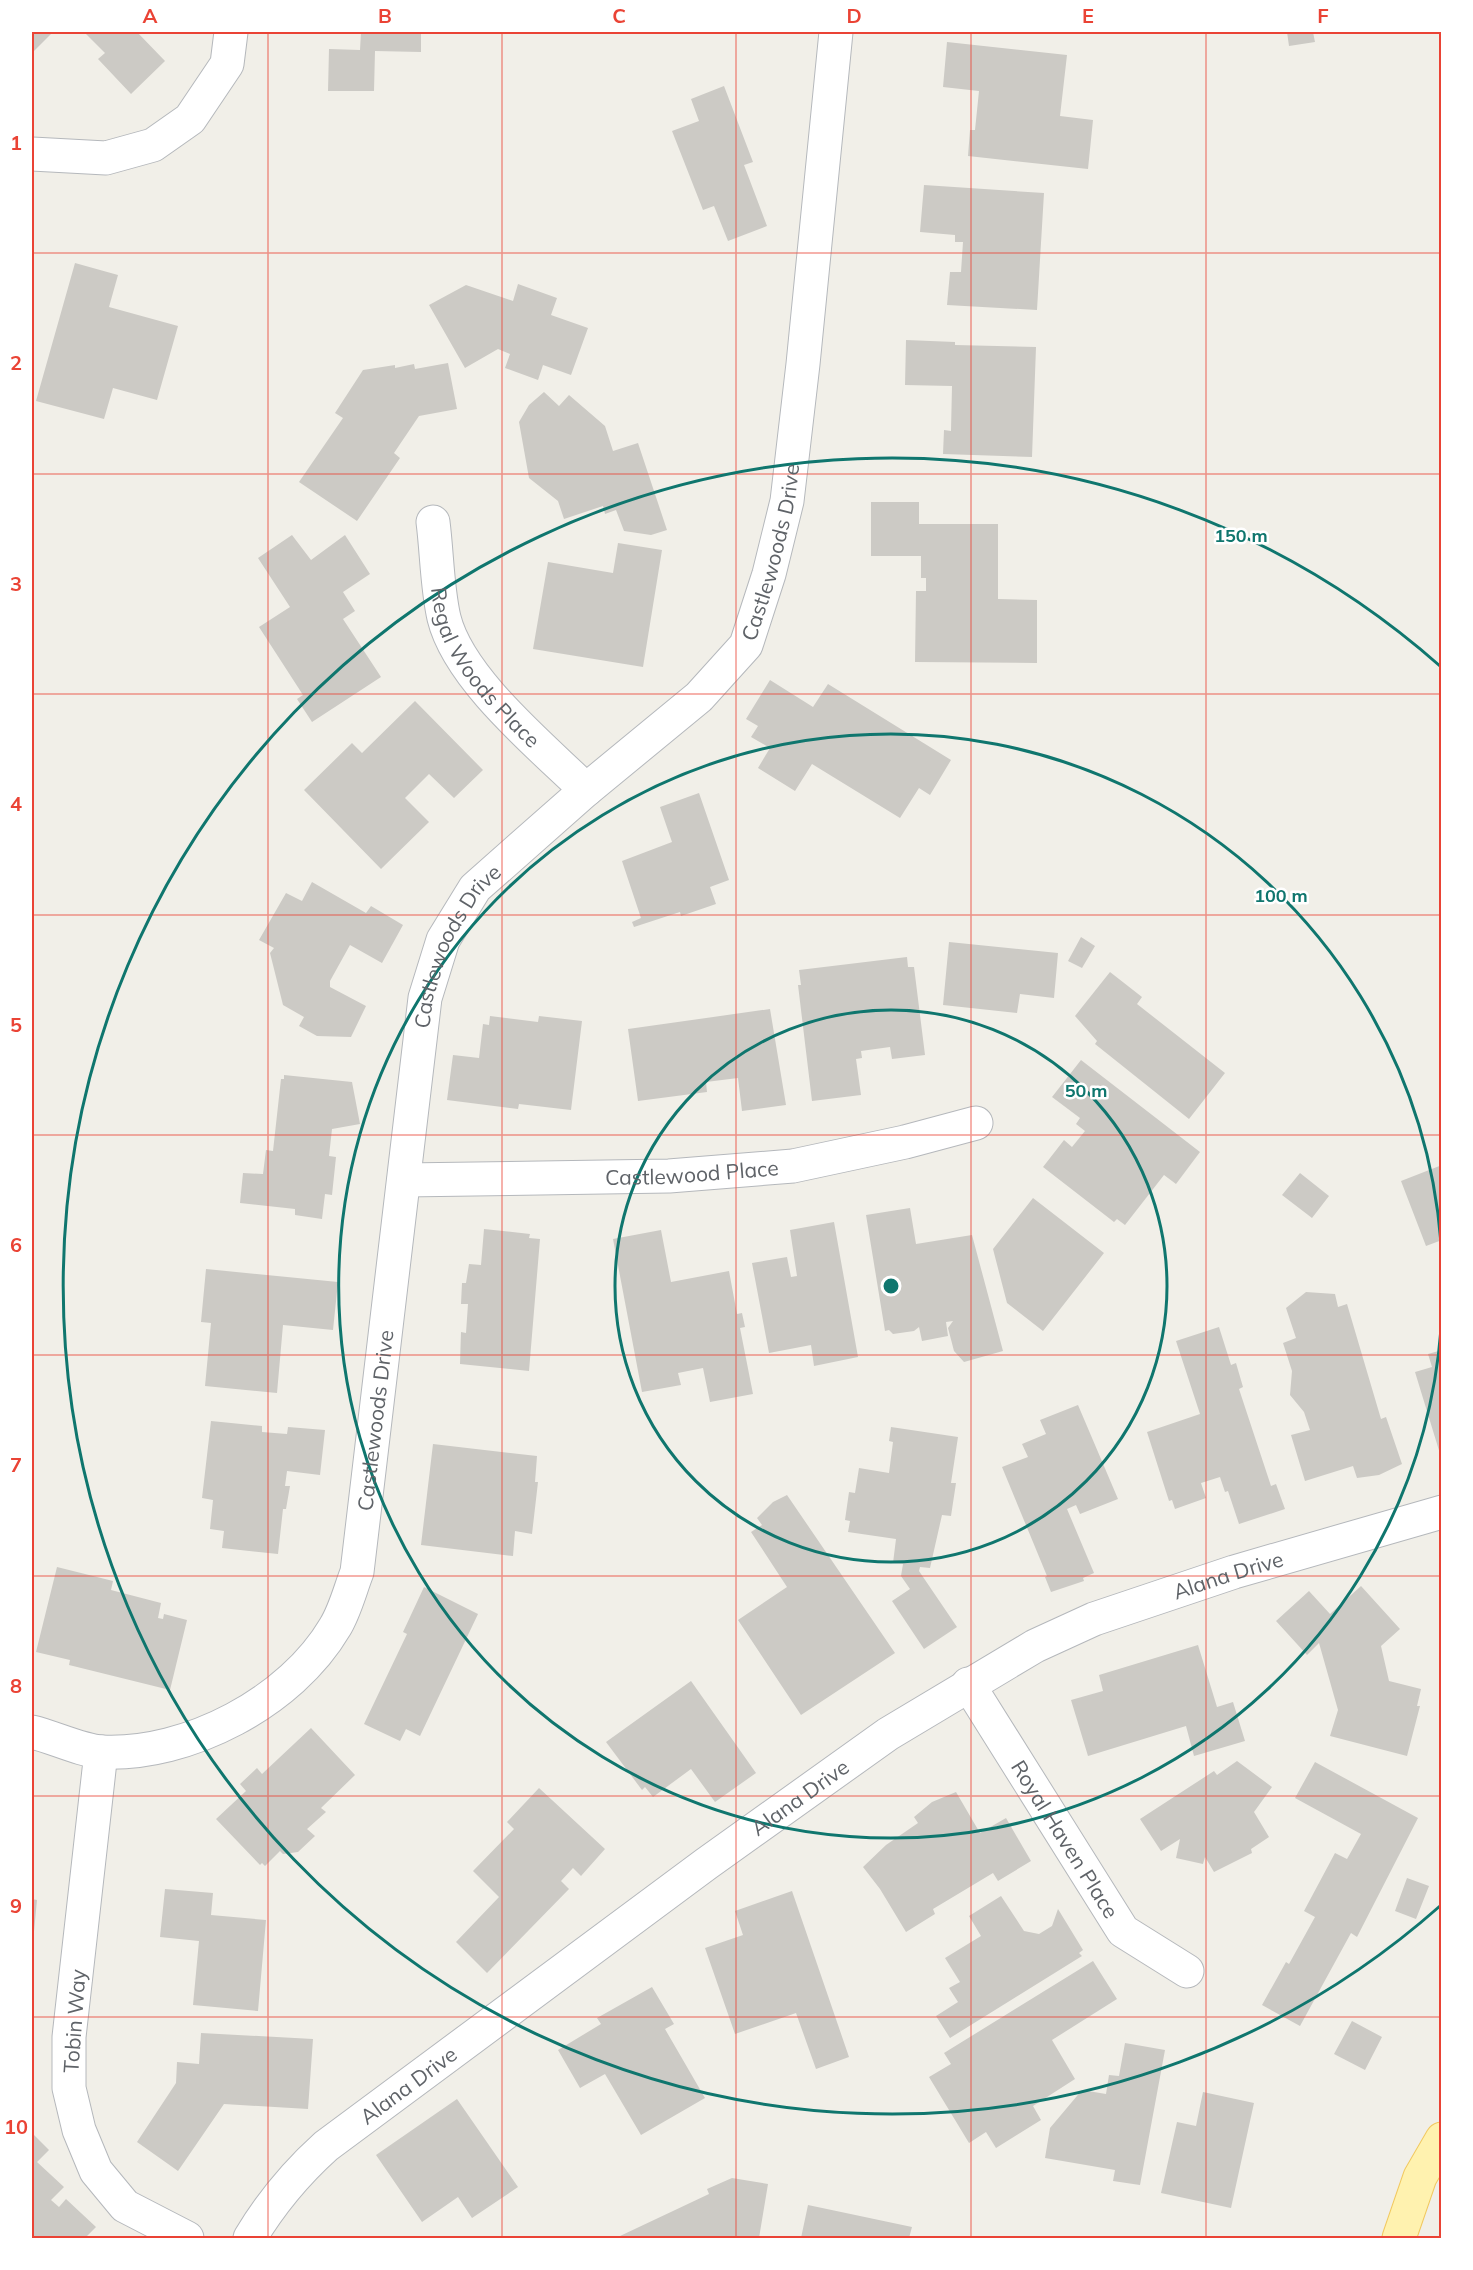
<svg xmlns="http://www.w3.org/2000/svg" width="1473" height="2270" font-family="Mulish,sans-serif">
	<rect width="100%" height="100%" fill="#f1efe8"/>
	<path fill="#cccac5" d="M32 32H53L32 53Z
		M84 32H137L165 61 131 94 98 59 105 53Z
		M361 32H421V52L375 51 374 91H328L329 49 360 50Z
		M1287 32H1313L1315 42 1289 46Z
		M947 42 1067 55 1060 116 1093 120 1088 169 968 156 970 130H975L979 91 943 87Z
		M724 86 753 162 744 165 767 226 728 241 714 206 703 210 672 131 699 121 691 99Z
		M924 185 1044 193 1037 310 947 305 950 272H961L963 242H955V235L920 232Z
		M75 263 118 275 109 307 178 326 157 400 113 388 104 419 36 401Z
		M518 284 557 298 551 315 588 328 571 375 543 365 538 380 505 368 510 354 498 349 465 368 429 305 466 285 513 301Z
		M906 340 955 342V345L1036 347 1032 457 943 454 944 430 951 431 952 386 905 385Z
		M448 363 457 409 419 416 394 453 400 458 357 521 299 482 343 418 335 413 363 370 395 365V368L414 364 415 369Z
		M544 392 559 406 569 395 605 426 613 451 638 443 667 530 651 535 624 531 616 510 605 514 603 506 564 519 558 501 529 478 519 422 529 405Z
		M871 502H919V524H998V599L1037 600V663L915 662 916 591H926V578H921V556H871Z
		M292 535 311 560 345 535 370 574 343 592 355 611 343 619 381 677 312 722 297 699 303 695 259 627 290 607 258 558Z
		M618 543 662 550 643 667 533 649 548 562 613 573Z
		M770 680 813 707 828 684 951 760 930 795 919 788 900 818 812 764 795 791 758 768 770 748 751 737 758 726 746 719Z
		M415 701 483 770 454 798 429 774 405 798 429 822 381 869 304 790 352 743 362 753Z
		M699 793 729 880 710 887 716 904 681 916 680 912 634 927 632 922 641 918 622 861 672 842 660 807Z
		M312 882 366 913 371 906 403 925 382 963 350 945 330 981V987L366 1006 351 1037 317 1036 299 1026 304 1017 283 1005 270 953 274 948 259 940 286 893 302 901Z
		M1081 937 1095 946 1082 968 1068 961Z
		M949 942 1058 953 1054 998 1020 994 1017 1013 943 1005Z
		M907 957 908 967H914L925 1055 892 1059 890 1047 861 1051 862 1058 856 1059 861 1095 812 1101 798 985H801L799 970Z
		M1110 972 1142 997 1137 1004 1225 1073 1189 1119 1095 1044 1097 1041 1075 1016Z
		M770 1009 786 1105 742 1111 738 1078 706 1082 707 1092 638 1101 628 1029Z
		M490 1016 538 1022 539 1016 582 1021 571 1110 519 1104 518 1109 447 1100 453 1055 479 1058 483 1024 489 1025Z
		M1081 1060 1200 1152 1176 1184 1164 1175 1125 1225 1117 1219 1114 1222 1043 1167 1064 1140 1072 1147 1085 1131 1076 1124 1080 1118 1052 1097Z
		M284 1075 352 1082 360 1124 332 1129 329 1156 336 1157 332 1195 325 1194 322 1219 295 1215V1209L240 1203 243 1173 263 1174 266 1150 273 1151 281 1079H284Z
		M1442 1165V1240L1426 1246 1401 1181Z
		M1300 1173 1329 1196 1312 1218 1282 1195Z
		M1033 1198 1104 1253 1043 1331 1007 1303 993 1249Z
		M910 1208 916 1244 972 1235 1003 1351 964 1362 954 1351 948 1328 953 1321 946 1322 948 1336 922 1341 919 1327 914 1331 893 1334 889 1330 885 1331 866 1215Z
		M834 1222 858 1357 814 1366 811 1345 769 1353 752 1263 787 1257 791 1277 797 1276 790 1230Z
		M484 1229 530 1234 529 1238 540 1239 529 1371 460 1364 461 1332 466 1333 468 1304H461L462 1283H466L469 1264 481 1265Z
		M661 1230 671 1282 729 1271 737 1314 742 1313 745 1327 740 1328 753 1394 710 1402 703 1368 678 1373 681 1385 642 1392 613 1239Z
		M206 1269 338 1282 333 1330 283 1325 277 1393 205 1386 211 1323 201 1322Z
		M1306 1292 1335 1294 1338 1307 1347 1304 1381 1419 1386 1417 1402 1464 1379 1475 1357 1478 1353 1466 1305 1481 1291 1435 1310 1430 1304 1412 1290 1395 1292 1371 1283 1343 1296 1338 1286 1308Z
		M1219 1327 1231 1365 1236 1363 1243 1387 1239 1389 1271 1486 1276 1484 1285 1509 1239 1524 1228 1491 1225 1492 1220 1477 1201 1483 1206 1498 1175 1509 1172 1500 1169 1501 1147 1432 1200 1414 1176 1341Z
		M1442 1350V1457H1441L1415 1372 1432 1367 1428 1354Z
		M1078 1405 1118 1499 1080 1514 1076 1505 1067 1509 1094 1573 1083 1578 1084 1581 1051 1592 1045 1577 1047 1576 1002 1467 1028 1457 1022 1444 1046 1434 1040 1420Z
		M211 1421 262 1426V1432L287 1434 288 1427 325 1430 320 1475 287 1471 285 1486H290L286 1509H283L278 1554 222 1548 224 1531 210 1529 213 1500 202 1498Z
		M891 1427 958 1437 951 1483H956L951 1516 942 1515 930 1568 920 1567 919 1571 957 1627 924 1649 892 1601 910 1589 901 1576 903 1564 893 1563 896 1539 848 1532 850 1521 845 1520 849 1492 855 1493 859 1468 889 1473 893 1442 889 1441Z
		M433 1444 537 1456 535 1482H538L532 1534 515 1531 513 1556 421 1545Z
		M787 1495 895 1653 801 1715 738 1620 787 1587 751 1532 762 1525 757 1518 773 1502Z
		M57 1567 113 1581 111 1590 161 1603 158 1618 163 1619 164 1614 187 1620 170 1690 69 1665 70 1660 36 1652Z
		M1361 1586 1400 1629 1381 1646 1389 1681 1421 1689 1417 1706H1420L1407 1756 1330 1736 1338 1710 1319 1643 1307 1655 1276 1621 1309 1591 1330 1614Z
		M424 1587 478 1614 420 1736 406 1729 400 1741 364 1724 407 1634 403 1632Z
		M1198 1645 1217 1707 1233 1702 1245 1741 1194 1756 1186 1726 1088 1756 1071 1700 1103 1691 1099 1675Z
		M691 1681 756 1773 715 1802 691 1769 653 1797 645 1787 642 1790 606 1742Z
		M311 1728 355 1775 321 1808 326 1812 307 1829 315 1836 298 1852 283 1854 280 1851 265 1866 262 1863 260 1865 216 1819 246 1791 240 1784 257 1768 262 1774Z
		M1237 1761 1272 1787 1254 1812 1269 1837 1251 1849 1252 1853 1214 1872 1205 1857 1203 1864 1176 1858 1180 1839 1161 1851 1140 1819 1214 1771 1217 1775Z
		M1315 1762 1418 1818 1357 1937 1351 1933 1300 2026 1262 2005 1286 1962 1289 1964 1315 1917 1304 1911 1335 1853 1347 1859 1361 1834 1295 1798Z
		M539 1788 605 1849 581 1876 573 1868 561 1881 569 1889 487 1973 456 1942 499 1897 473 1871 514 1829 507 1822Z
		M956 1792 980 1833 1006 1818 1031 1861 998 1881 993 1873 933 1909 935 1914 906 1932 880 1889 863 1867 886 1845 918 1823 914 1817 932 1802Z
		M1407 1878 1429 1886 1416 1919 1395 1911Z
		M165 1889 213 1893 211 1915 266 1920 258 2011 193 2005 199 1941 160 1937Z
		M792 1891 849 2057 816 2069 796 2013 735 2034 705 1948 743 1935 735 1911Z
		M1001 1896 1024 1931 1039 1934 1052 1926 1058 1909 1083 1950 1079 1953 1082 1956 950 2038 936 2016 958 2002 949 1988 960 1982 945 1958 981 1936 969 1916Z
		M32 1899 37 1900 33 1942H32Z
		M1093 1961 1117 1999 1052 2040 1075 2079 1033 2106 1041 2120 996 2148 986 2132 969 2143 929 2077 951 2064 944 2053Z
		M652 1987 674 2024 665 2029 705 2098 641 2135 605 2074 580 2088 558 2050 601 2024 597 2018Z
		M1352 2021 1382 2037 1365 2070 1334 2054Z
		M201 2033 313 2039 308 2109 224 2104 178 2171 137 2142 176 2083 177 2062 199 2064Z
		M1125 2043 1165 2050 1140 2185 1113 2181 1115 2170 1045 2158 1050 2128 1082 2090 1106 2094 1109 2075 1119 2076Z
		M1203 2092 1254 2103 1231 2208 1161 2193 1177 2122 1196 2126Z
		M457 2099 518 2187 472 2218 458 2197 422 2222 376 2155Z
		M32 2133 49 2150 37 2162 64 2187 51 2200 59 2207 66 2199 96 2227 85 2238H32Z
		M732 2178 768 2184 759 2238H622L620 2236 709 2194 707 2189Z
		M808 2205 912 2227 909 2238H801Z"/>
	<g fill="none" stroke-linecap="round" stroke-linejoin="round">
		<defs>
			<g id="minor">
				<path d="M32 154 106 158 153 145 190 119 227 64 231 32"/>
				<path id="s1" d="M433 522C437 553 437 588 444 618 459 679 541 746 586 790"/>
				<path id="s2" d="M404 1180 669 1176 793 1166 905 1142 976 1123"/>
				<path id="s3" d="M968 1684 1123 1931 1187 1971"/>
				<path id="s4" d="M32 1732C53 1737 82 1751 102 1752 188 1756 291 1702 335 1627 345 1611 350 1590 357 1572L425 998 443 940 475 888 586 790 699 697 746 645 769 574 787 501 803 364 836 32"/>
				<path d="M101 1752 69 2037V2088L79 2130 96 2171 125 2206 187 2238"/>
				<path id="s5" d="M250 2238C271 2203 296 2173 326 2146L706 1864 888 1734 1035 1646 1094 1619 1234 1572 1442 1512"/>
			</g>
			<path id="major" d="M1399 2238 1420 2177 1442 2139"/>
		</defs>
		<use href="#minor" stroke="#b5b8bc" stroke-width="35"/>
		<use href="#major" stroke="#f2c960" stroke-width="35"/>
		<use href="#minor" stroke="#fff" stroke-width="33"/>
		<use href="#major" stroke="#fff2af" stroke-width="33"/>
	</g>
	<path fill="none" stroke="#ea4335" stroke-width="1.5" stroke-opacity="0.55" d="M268 32V2238M502 32V2238M736 32V2238M971 32V2238M1206 32V2238M32 253H1442M32 474H1442M32 694H1442M32 915H1442M32 1135H1442M32 1355H1442M32 1576H1442M32 1796H1442M32 2017H1442"/>
	<g fill="none" stroke="#0f766e" stroke-width="3">
		<circle cx="891" cy="1286" r="276"/>
		<path d="M1441 1329A552 552 0 1 1 1441 1243"/>
		<path d="M1440 1906A828 828 0 1 1 1440 666"/>
	</g>
	<g text-anchor="middle" dominant-baseline="central" stroke-width="5" stroke-linejoin="round" paint-order="stroke">
		<g font-size="21" fill="#5f6368" stroke="#fff">
			<text stroke="none"><textPath href="#s4" startOffset="1569">Castlewoods Drive</textPath></text>
			<text stroke="none"><textPath href="#s1" startOffset="160">Regal Woods Place</textPath></text>
			<text stroke="none"><textPath href="#s4" startOffset="1047">Castlewoods Drive</textPath></text>
			<text stroke="none"><textPath href="#s2" startOffset="288">Castlewood Place</textPath></text>
			<text stroke="none"><textPath href="#s4" startOffset="561">Castlewoods Drive</textPath></text>
			<text stroke="none"><textPath href="#s5" startOffset="1194">Alana Drive</textPath></text>
			<text stroke="none"><textPath href="#s5" startOffset="708">Alana Drive</textPath></text>
			<text stroke="none"><textPath href="#s3" startOffset="183">Royal Haven Place</textPath></text>
			<text transform="translate(74 2021) rotate(-86)">Tobin Way</text>
			<text stroke="none"><textPath href="#s5" startOffset="222">Alana Drive</textPath></text>
		</g>
	</g>
	<circle cx="891" cy="1286" r="9" fill="#0f766e" stroke="#fff" stroke-width="3"/>
	<g font-size="18" text-anchor="middle" font-weight="bold" fill="#0f766e" stroke="#fff" stroke-width="5" stroke-linejoin="round" paint-order="stroke">
		<text x="1241" y="542">150 m</text>
		<text x="1281" y="902">100 m</text>
		<text x="1086" y="1097">50 m</text>
	</g>
	<rect width="1473" height="2270" fill="none" stroke="#ffffff" stroke-width="66"/>
	<rect x="33" y="33" width="1407" height="2204" fill="none" stroke="#ea4335" stroke-width="2"/>
	<g font-size="20" text-anchor="middle" font-weight="bold" fill="#ea4335">
		<text x="150" y="23">A</text>
		<text x="385" y="23">B</text>
		<text x="619" y="23">C</text>
		<text x="854" y="23">D</text>
		<text x="1088" y="23">E</text>
		<text x="1323" y="23">F</text>
		<text x="16" y="150">1</text>
		<text x="16" y="370">2</text>
		<text x="16" y="591">3</text>
		<text x="16" y="811">4</text>
		<text x="16" y="1032">5</text>
		<text x="16" y="1252">6</text>
		<text x="16" y="1472">7</text>
		<text x="16" y="1693">8</text>
		<text x="16" y="1913">9</text>
		<text x="16" y="2134">10</text>
	</g>
</svg>
